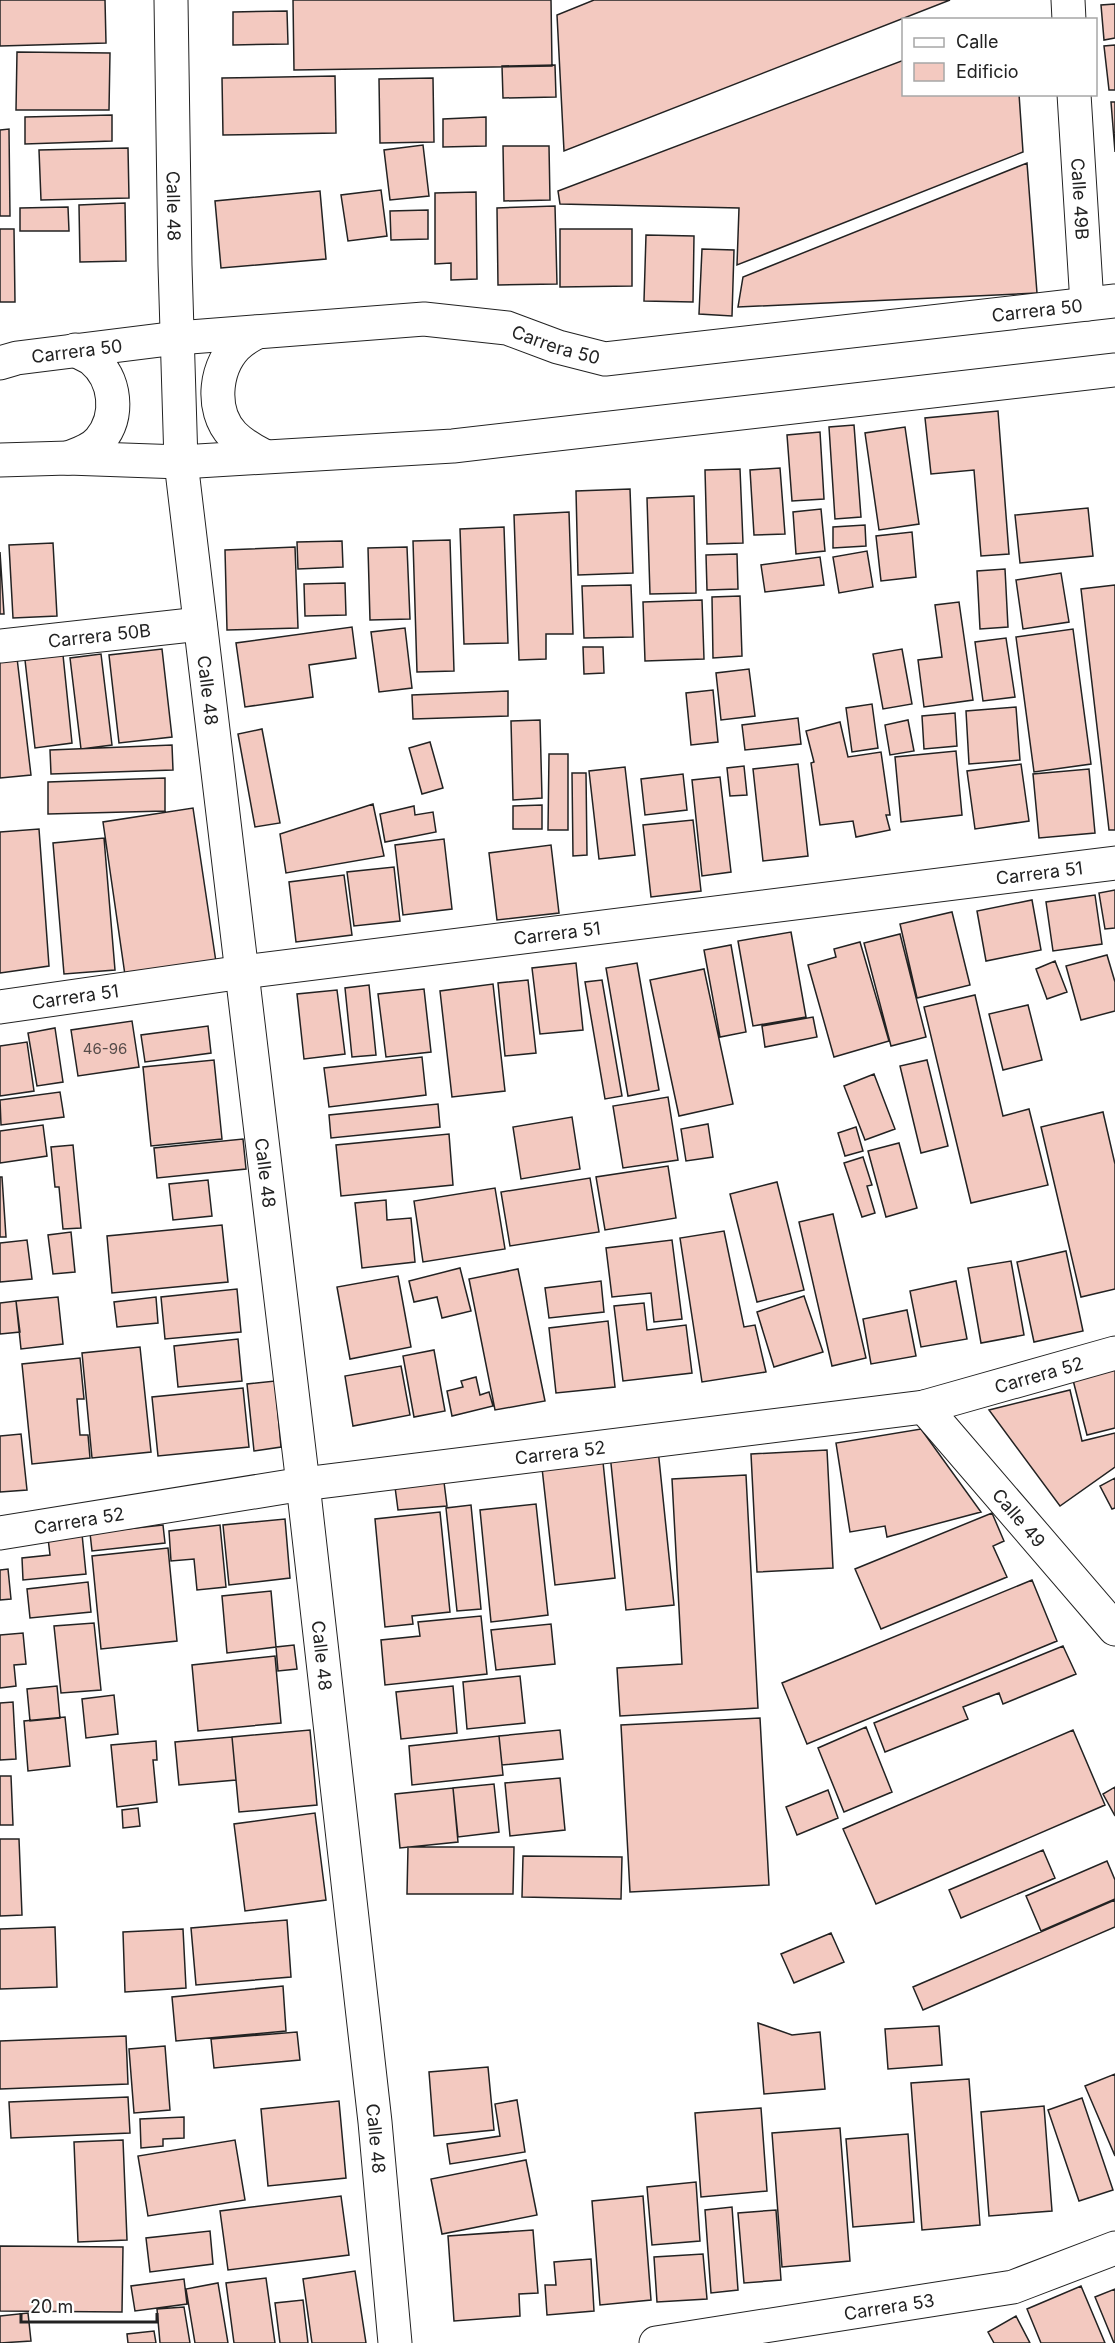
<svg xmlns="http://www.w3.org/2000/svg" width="1115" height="2343" font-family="Inter,sans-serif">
	<rect width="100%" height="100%" fill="#fff"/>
	<path fill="#f3c9c0" stroke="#222" stroke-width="1.5" d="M0 0H105L106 43 0 46Z
		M293 0H551L552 66 294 70Z
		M594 0H950L564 151 557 15Z
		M1115 4V38L1104 40 1101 5Z
		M287 11 288 44 233 45V12Z
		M1115 45V90H1109L1104 46Z
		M17 52 110 53 109 110H16Z
		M904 60V94H1019L1023 152 737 265 739 208 560 204 558 191Z
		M555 65 556 97 503 98 502 66Z
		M335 76 336 133 223 135 222 78Z
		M433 78 434 142 380 143 379 79Z
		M1111 102H1115V152Z
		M112 115V141L25 144V117Z
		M486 117V146L443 147V119Z
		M9 129 10 216H0V130Z
		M423 145 429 196 390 200 384 150Z
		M503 146H549L550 200 504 201Z
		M128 148 129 198 41 200 39 150Z
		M1027 163 1037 293 738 307 743 277Z
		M381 190 387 236 348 241 341 195Z
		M320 191 326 259 221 268 215 201Z
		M476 192 477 279 451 280V263L435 264V193Z
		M125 203 126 261 80 262 79 205Z
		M555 206 557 284 498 285 497 208Z
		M68 207 69 231H20V208Z
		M428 210V239L391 240 390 211Z
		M0 229H14L15 302H0Z
		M560 229H632V286L560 287Z
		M646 235 694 236 693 302 644 301Z
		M702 249 734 250 732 316 699 314Z
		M998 411 1009 554 981 556 974 470 931 474 925 418Z
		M854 425 861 517 835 519 829 427Z
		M905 427 919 524 879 530 865 433Z
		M820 432 824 499 792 501 787 435Z
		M780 468 785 534 754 535 750 470Z
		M740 469 743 543 707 544 705 470Z
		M630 489 633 573 578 575 576 491Z
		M694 496 696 593 650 594 647 498Z
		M1088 508 1093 556 1020 563 1015 515Z
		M821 509 825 551 796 554 793 512Z
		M569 512 573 634H546V659L519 660 514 515Z
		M865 525 866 546 833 548V527Z
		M504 527 508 643 464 644 460 529Z
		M912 532 916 577 881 581 876 536Z
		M450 540 454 671 417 672 413 541Z
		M342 541 343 567 298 569 297 542Z
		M53 543 57 616 13 618 9 545Z
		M295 547 298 628 227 630 225 550Z
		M407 547 410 619 370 620 368 548Z
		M867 551 873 587 839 593 833 557Z
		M0 552 4 614H0Z
		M737 554 738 589 707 590 706 555Z
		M820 557 824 585 765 592 761 565Z
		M1005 569 1008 627 980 629 977 571Z
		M1061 573 1069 622 1023 629 1016 580Z
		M345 583 346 615 305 616 304 584Z
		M631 585 633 637 584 638 582 586Z
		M1115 585V830H1109L1081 589Z
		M740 596 742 656 713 658 712 597Z
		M702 600 704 659 645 661 643 602Z
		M959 602 973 700 924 707 918 660 942 657 935 605Z
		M352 627 356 658 309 665 313 697 245 707 236 643Z
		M405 628 412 688 379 692 371 632Z
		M1073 629 1091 764 1034 772 1016 637Z
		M1006 638 1015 697 983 701 975 642Z
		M583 647H603L604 673 584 674Z
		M162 649 172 737 119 743 109 655Z
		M902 649 912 704 883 709 873 654Z
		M101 654 112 745 81 749 70 658Z
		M63 655 72 743 35 748 25 660Z
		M17 658 31 775 0 778V660Z
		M749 669 755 716 721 720 716 673Z
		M713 690 718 742 691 745 686 693Z
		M508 691V716L413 719 412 695Z
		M872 704 878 748 852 752 846 708Z
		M1016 707 1020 760 969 764 966 711Z
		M955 713 957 746 924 749 922 716Z
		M798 718 801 744 745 750 742 725Z
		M540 720 542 798 513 800 511 721Z
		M908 720 914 751 890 755 885 725Z
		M840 722 848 757 881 752 890 815H886L890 830 856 837 853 821 820 825 811 763 814 762 806 731Z
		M262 729 280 823 255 827 238 734Z
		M430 742 443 788 422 794 409 748Z
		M172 745 173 770 51 774 50 750Z
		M956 751 962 815 901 822 895 757Z
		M549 754H568V830H548Z
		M798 764 808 856 763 861 753 769Z
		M1021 764 1029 821 975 829 967 771Z
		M744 766 747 795 730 796 727 768Z
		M625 767 635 855 599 859 589 771Z
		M1089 769 1095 833 1039 838 1033 774Z
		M572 773H586L587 855 573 856Z
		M683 774 687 810 645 815 641 779Z
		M720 777 731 872 702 876 692 780Z
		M165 778V811L48 814V782Z
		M373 804 384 856 286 873 280 834Z
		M542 805V829H513V806Z
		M414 806 415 815 433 812 436 832 385 842 380 814Z
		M193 808 216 962 125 975 103 822Z
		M693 820 701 891 651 897 643 825Z
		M39 829 49 966 0 973V832Z
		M104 838 115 970 64 974 53 843Z
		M444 839 452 909 403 915 395 845Z
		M551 845 559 913 497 920 489 853Z
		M394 867 400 921 354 926 347 872Z
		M344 875 352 935 296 942 289 882Z
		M1115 890V928L1105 929 1099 893Z
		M1095 895 1102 944 1053 951 1046 902Z
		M1032 900 1041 950 986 961 977 911Z
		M952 912 970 985 917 998 900 924Z
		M791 932 806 1017 753 1026 738 941Z
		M900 934 926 1037 891 1046 864 943Z
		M860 942 889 1041 834 1057 808 965 836 957 834 949Z
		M731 945 746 1032 720 1037 704 950Z
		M1107 955 1115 982V1011L1081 1020 1066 966Z
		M1055 961 1067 992 1047 999 1036 969Z
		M576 963 583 1030 540 1034 532 968Z
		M637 963 659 1090 628 1096 606 968Z
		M704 969 733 1104 679 1116 650 980Z
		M528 980 536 1053 505 1056 498 983Z
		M602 980 622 1096 605 1099 585 982Z
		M493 984 505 1091 452 1097 440 991Z
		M369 985 376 1055 352 1057 345 988Z
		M424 989 431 1052 386 1057 378 994Z
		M337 990 345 1054 304 1059 297 994Z
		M975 995 1003 1116 1029 1109 1048 1185 971 1203 924 1007Z
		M1028 1005 1042 1060 1003 1070 989 1014Z
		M813 1017 817 1037 765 1047 762 1026Z
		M132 1021 139 1067 78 1076 71 1030Z
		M208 1026 211 1053 145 1062 141 1035Z
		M55 1028 63 1082 37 1086 28 1033Z
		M27 1042 34 1091 0 1096V1046Z
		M422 1057 426 1095 329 1107 324 1068Z
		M214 1060 222 1139 151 1146 143 1067Z
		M927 1060 948 1146 921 1153 900 1066Z
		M874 1074 895 1129 865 1140 844 1086Z
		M60 1092 64 1117 1 1125 0 1100Z
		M668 1097 678 1160 623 1168 613 1106Z
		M438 1104 440 1127 331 1138 329 1115Z
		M1103 1112 1115 1164V1289L1081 1297 1041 1127Z
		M572 1117 580 1169 521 1179 513 1127Z
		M708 1124 713 1157 686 1161 681 1129Z
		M43 1125 47 1156 0 1163V1131Z
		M856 1127 863 1151 845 1156 838 1133Z
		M449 1134 453 1185 341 1196 336 1145Z
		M243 1139 246 1169 157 1178 154 1148Z
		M899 1143 917 1208 886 1217 868 1151Z
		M73 1145 81 1228 63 1229 59 1187H55L51 1147Z
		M863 1157 872 1185 867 1186 875 1213 862 1217 844 1163Z
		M668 1166 676 1218 605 1230 596 1177Z
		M0 1177H2L6 1237H0Z
		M590 1178 599 1232 510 1246 501 1192Z
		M208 1180 212 1216 173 1220 169 1184Z
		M777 1182 804 1290 757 1302 730 1194Z
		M495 1188 505 1249 423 1262 414 1201Z
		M386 1200 387 1220 411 1218 415 1262 362 1268 355 1203Z
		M833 1214 866 1358 832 1366 799 1222Z
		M222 1225 228 1282 112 1293 107 1236Z
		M724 1231 744 1327 755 1325 766 1372 702 1382 680 1238Z
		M71 1232 75 1272 53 1274 48 1235Z
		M27 1240 32 1279 0 1282V1243Z
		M672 1240 682 1319 654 1322 651 1293 612 1297 606 1248Z
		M1066 1251 1083 1331 1034 1342 1017 1262Z
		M1011 1261 1024 1335 981 1343 968 1268Z
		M460 1268 471 1311 442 1318 437 1297 414 1302 409 1281Z
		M518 1269 545 1401 495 1410 469 1279Z
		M398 1276 411 1347 350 1359 337 1287Z
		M601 1281 604 1312 549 1318 545 1288Z
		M956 1281 967 1339 921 1347 910 1291Z
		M237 1289 241 1332 165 1339 161 1297Z
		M804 1296 823 1352 774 1367 757 1312Z
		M58 1297 63 1344 21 1349 16 1301Z
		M156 1297 158 1323 117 1327 114 1302Z
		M16 1301 20 1332 0 1334V1303Z
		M644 1303 647 1330 686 1325 692 1373 623 1381 614 1306Z
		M907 1310 916 1356 871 1364 863 1319Z
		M608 1321 615 1387 556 1393 549 1328Z
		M238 1339 242 1381 178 1387 174 1346Z
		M140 1347 151 1452 92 1458 82 1353Z
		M434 1350 445 1411 414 1417 403 1356Z
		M80 1358 84 1399H77L80 1435H88L90 1458 32 1464 22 1364Z
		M401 1366 410 1415 353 1426 345 1376Z
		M1115 1369V1428L1087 1435 1073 1380Z
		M476 1377 480 1395 489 1392 493 1406 452 1416 447 1391 463 1387 461 1381Z
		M275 1381 281 1447 254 1451 247 1384Z
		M243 1388 249 1447 158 1456 152 1397Z
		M1070 1390 1082 1441 1115 1433V1467L1060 1506 989 1410Z
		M921 1429 981 1512 887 1537 885 1526 850 1532 836 1443Z
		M21 1434 27 1490 0 1492V1436Z
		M658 1449 674 1605 626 1610 610 1454Z
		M827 1450 833 1568 757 1572 751 1454Z
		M603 1462 615 1578 555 1585 542 1468Z
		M746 1475 758 1708 620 1716 617 1668 682 1664 672 1479Z
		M1115 1478V1508L1112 1509 1100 1486Z
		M444 1482 447 1506 398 1510 395 1487Z
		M536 1504 548 1615 491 1622 480 1510Z
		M471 1505 481 1609 457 1611 446 1508Z
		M440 1512 450 1612 412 1616 413 1624 385 1627 375 1519Z
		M992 1513 1004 1541 993 1546 1007 1577 881 1629 855 1569Z
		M285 1519 290 1578 229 1585 223 1525Z
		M163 1525 165 1543 92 1551 90 1533Z
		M220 1525 226 1587 197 1590 194 1559 171 1561 169 1531Z
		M82 1534 86 1574 23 1580 22 1558 50 1555 48 1538Z
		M168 1548 177 1641 101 1649 92 1556Z
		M8 1569 11 1599 0 1600V1570Z
		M1032 1580 1057 1641 807 1744 782 1683Z
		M88 1582 91 1612 30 1618 27 1589Z
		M271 1591 276 1647 227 1653 222 1596Z
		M481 1616 487 1674 385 1685 381 1640 420 1636 418 1622Z
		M94 1623 101 1690 61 1693 54 1626Z
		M551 1624 555 1664 496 1670 491 1630Z
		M23 1633 26 1664 14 1665 16 1686 0 1688V1635Z
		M294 1645 297 1669 278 1671 276 1647Z
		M1063 1646 1076 1674 1003 1704 999 1693 963 1707 968 1719 885 1752 874 1723Z
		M275 1656 281 1723 198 1731 192 1665Z
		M520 1676 525 1723 467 1729 463 1682Z
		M57 1686 60 1718 30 1721 27 1689Z
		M453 1686 457 1733 401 1739 396 1692Z
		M114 1695 118 1734 86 1738 82 1699Z
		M13 1702 16 1759 0 1760V1703Z
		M65 1717 70 1766 28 1771 24 1721Z
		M760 1718 769 1885 630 1892 621 1725Z
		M866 1727 892 1792 844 1812 818 1748Z
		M310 1730 317 1805 239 1812 232 1737Z
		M560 1730 563 1759 502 1765 499 1736Z
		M1073 1730 1105 1805 876 1904 843 1829Z
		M499 1736 503 1775 412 1785 409 1746Z
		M232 1737 236 1780 179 1785 175 1742Z
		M156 1741 157 1760H153L157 1802 117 1807 111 1745Z
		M0 1776H11L13 1825H0Z
		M560 1778 565 1830 510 1836 505 1783Z
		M494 1784 499 1832 458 1837 453 1788Z
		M1115 1787V1816L1103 1794Z
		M453 1788 458 1842 400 1848 395 1794Z
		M828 1790 838 1818 797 1835 786 1807Z
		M138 1808 140 1826 123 1828 122 1810Z
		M315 1813 326 1900 245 1911 234 1824Z
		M0 1839H19L22 1915 0 1916Z
		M408 1847H514L513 1894H407Z
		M1043 1850 1055 1878 961 1918 949 1890Z
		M523 1856 622 1857 621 1899 522 1897Z
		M1107 1861 1115 1880V1899L1041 1931 1026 1896Z
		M1115 1900V1927L923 2010 913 1987Z
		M287 1920 291 1977 196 1985 191 1928Z
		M55 1927 57 1987 0 1989V1929Z
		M183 1929 186 1988 125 1992 123 1932Z
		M831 1933 844 1962 794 1983 781 1954Z
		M283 1986 286 2031 176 2041 172 1997Z
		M758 2023 792 2035 820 2032 825 2089 764 2094Z
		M939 2026 942 2065 888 2069 885 2029Z
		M297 2032 300 2060 214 2068 211 2039Z
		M126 2036 128 2084 0 2089V2041Z
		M165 2046 170 2110 134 2113 129 2049Z
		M488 2067 494 2130 434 2136 429 2072Z
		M1115 2074V2156L1085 2086Z
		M969 2079 980 2225 922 2230 911 2083Z
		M128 2097 130 2133 11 2138 9 2102Z
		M1082 2098 1113 2190 1079 2201 1048 2110Z
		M517 2100 525 2152 450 2164 447 2144 500 2136 495 2104Z
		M339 2101 346 2178 268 2186 261 2109Z
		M1044 2106 1052 2211 989 2216 981 2112Z
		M761 2108 767 2191 701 2197 695 2113Z
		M184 2117V2138L163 2139V2146L141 2148 140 2119Z
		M840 2128 850 2261 782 2267 772 2133Z
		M908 2134 914 2222 853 2227 846 2139Z
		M123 2140 127 2240 78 2242 74 2142Z
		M235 2140 245 2200 148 2216 138 2156Z
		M526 2160 537 2215 442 2234 431 2179Z
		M696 2182 700 2241 652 2245 647 2187Z
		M341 2196 349 2255 228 2270 220 2211Z
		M643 2196 651 2300 600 2305 592 2201Z
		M732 2207 738 2290 711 2293 705 2210Z
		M776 2210 781 2280 744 2283 738 2213Z
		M533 2230 538 2293 519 2294 520 2316 454 2321 448 2236Z
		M210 2231 213 2264 150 2272 146 2238Z
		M0 2246 123 2247 122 2312 0 2311Z
		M703 2254 707 2299 657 2302 654 2257Z
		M591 2259 594 2311 547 2315 545 2285H556L554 2262Z
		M355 2271 366 2343H312L303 2279Z
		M266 2278 275 2343H234L226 2283Z
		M184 2279 187 2304 135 2311 131 2286Z
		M218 2283 228 2343H195L186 2289Z
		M1081 2286 1105 2343H1041L1027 2309Z
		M1115 2289V2343H1114L1095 2297Z
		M303 2300 308 2343H280L275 2303Z
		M184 2307 190 2343H160L157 2309Z
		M28 2313 31 2341 0 2343V2316Z
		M1016 2316 1030 2343H994L988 2332Z
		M154 2331 156 2343H128L127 2334Z"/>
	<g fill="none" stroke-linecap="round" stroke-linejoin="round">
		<defs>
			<g id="street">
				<path d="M1068 0 1069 20"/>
				<path id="s1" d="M1074 94 1087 304"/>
				<path id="s2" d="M0 646 200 624"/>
				<path id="s3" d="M0 1007 243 972 1115 863"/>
				<path id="s4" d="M924 1407 1115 1629"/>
				<path id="s5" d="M0 1533 303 1484 924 1407 1115 1353"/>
				<path id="s6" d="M656 2343 1013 2287 1115 2248"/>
			</g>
			<g id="secondary">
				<path id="s7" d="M171 0 175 265 181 462 303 1484 375 2122 395 2343"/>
				<path d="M257 332C252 335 246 338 241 342 215 362 209 410 233 435 242 444 252 450 264 456"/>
				<path id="s8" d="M0 363 17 358 177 338 424 319 507 328 558 347 605 359 1115 301"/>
				<path d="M68 458C79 454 92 450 100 440 120 416 116 379 92 359 87 356 81 353 75 350"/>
				<path d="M0 460 68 458 181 462 453 446 1115 370"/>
			</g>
		</defs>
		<use href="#street" stroke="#222" stroke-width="35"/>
		<use href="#secondary" stroke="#222" stroke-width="35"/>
		<use href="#street" stroke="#fff" stroke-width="33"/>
		<use href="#secondary" stroke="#fff" stroke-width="33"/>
	</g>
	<g text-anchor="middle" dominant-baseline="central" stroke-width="4.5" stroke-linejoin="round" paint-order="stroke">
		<g font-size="15" fill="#564c4a">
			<text x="105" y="1048">46-96</text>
		</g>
		<g font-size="18" fill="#222" stroke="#fff">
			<text stroke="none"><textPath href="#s1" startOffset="105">Calle 49B</textPath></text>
			<text stroke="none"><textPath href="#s7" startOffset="206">Calle 48</textPath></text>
			<text stroke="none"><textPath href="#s8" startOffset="1048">Carrera 50</textPath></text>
			<text stroke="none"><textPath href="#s8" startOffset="562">Carrera 50</textPath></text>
			<text stroke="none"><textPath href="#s8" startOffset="78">Carrera 50</textPath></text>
			<text stroke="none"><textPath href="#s2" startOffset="100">Carrera 50B</textPath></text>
			<text stroke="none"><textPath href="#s7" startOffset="692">Calle 48</textPath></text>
			<text stroke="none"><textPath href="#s3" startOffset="1048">Carrera 51</textPath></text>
			<text stroke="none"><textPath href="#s3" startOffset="562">Carrera 51</textPath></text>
			<text stroke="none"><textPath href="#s3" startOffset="76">Carrera 51</textPath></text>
			<text stroke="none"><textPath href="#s7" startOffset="1178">Calle 48</textPath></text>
			<text stroke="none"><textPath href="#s5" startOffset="1052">Carrera 52</textPath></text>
			<text stroke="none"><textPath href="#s5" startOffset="566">Carrera 52</textPath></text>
			<text stroke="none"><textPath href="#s4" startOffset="146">Calle 49</textPath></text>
			<text stroke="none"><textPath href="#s5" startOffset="80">Carrera 52</textPath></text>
			<text stroke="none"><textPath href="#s7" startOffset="1664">Calle 48</textPath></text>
			<text stroke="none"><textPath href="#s7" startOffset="2150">Calle 48</textPath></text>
			<text stroke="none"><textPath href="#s6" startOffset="236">Carrera 53</textPath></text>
		</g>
	</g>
	<rect x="902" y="18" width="195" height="78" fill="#ffffff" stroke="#a7a7a7" stroke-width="1.5"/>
	<rect x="914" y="38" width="30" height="9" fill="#ffffff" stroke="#a7a7a7" stroke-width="1.5"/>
	<text x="956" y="48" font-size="18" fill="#222222">Calle</text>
	<rect x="914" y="63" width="30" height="18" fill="#f3c9c0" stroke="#a7a7a7" stroke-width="1.5"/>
	<text x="956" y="78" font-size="18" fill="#222222">Edificio</text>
	<path d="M21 2313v9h136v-9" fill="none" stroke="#222222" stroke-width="3"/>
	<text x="30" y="2313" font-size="18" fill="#222222" stroke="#ffffff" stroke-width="4.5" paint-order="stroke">20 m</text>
</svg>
